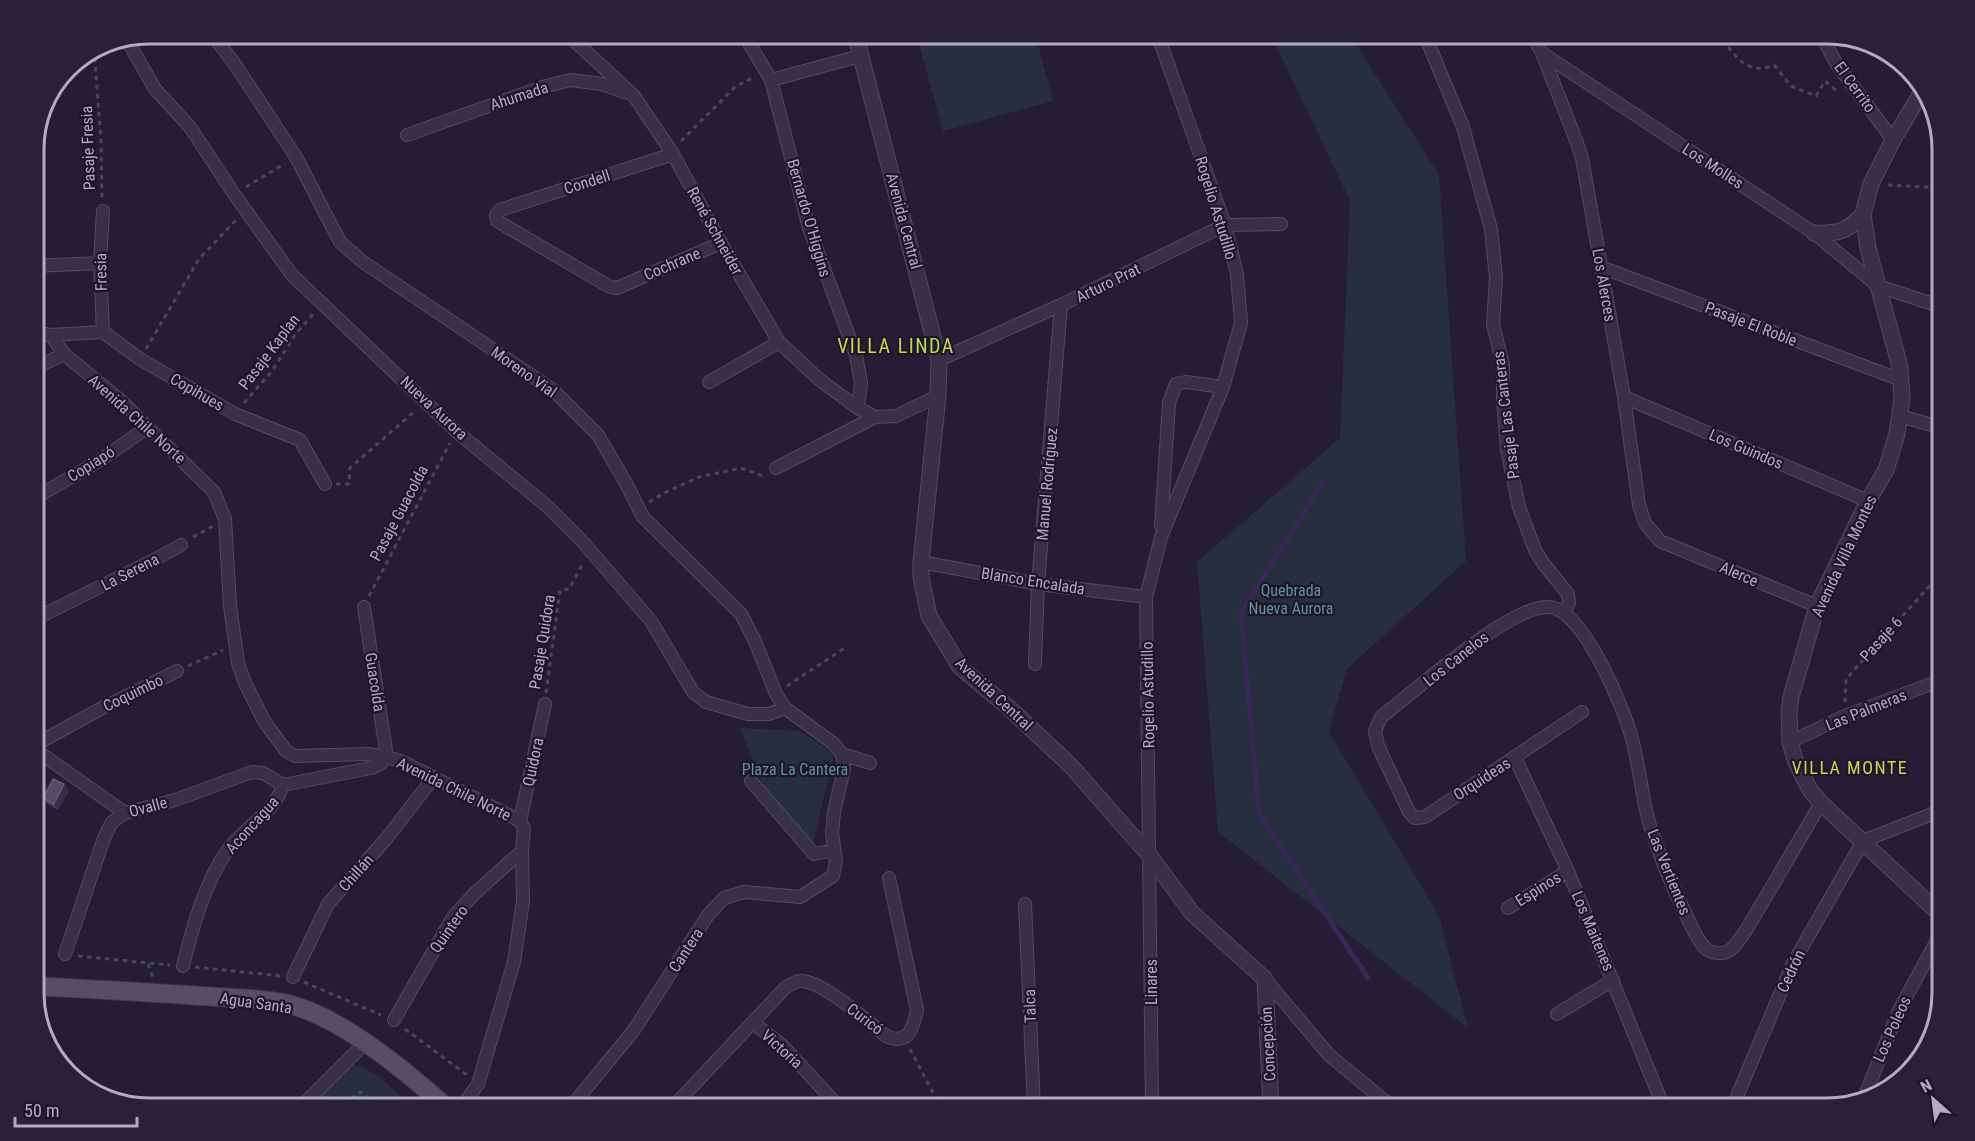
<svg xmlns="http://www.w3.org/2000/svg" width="1975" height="1141" font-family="'Roboto Condensed',sans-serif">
	<rect width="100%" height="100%" fill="#251d36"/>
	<path fill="#262e40" d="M916 33H1035L1053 101 943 131Z
		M1270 33H1349L1439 175 1466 561 1347 669 1329 732 1439 916 1468 1028 1218 832 1197 562 1340 438 1350 201Z
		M740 728 800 731 834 754 813 844 764 786Z
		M353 1065C373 1067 398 1094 413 1108H308Z"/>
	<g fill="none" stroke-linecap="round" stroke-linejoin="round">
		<path stroke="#372856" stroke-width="5" d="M1323 482 1241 613 1259 814 1368 978"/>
		<defs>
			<path id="minor" d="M211 33 234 63 296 157 340 242 363 262 553 390 598 435 627 485 643 517 741 614 755 641 776 694 785 708 834 744 842 754 844 769 834 812 832 833 836 861 833 876 800 897 744 892 724 898 708 915 634 1030 570 1108
				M566 33 634 96 673 154 721 243 779 342 821 381 858 408 875 417
				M743 33 771 80 809 228 856 355 861 383 858 408
				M1424 33 1463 127 1491 229 1496 278 1493 324 1503 365V400L1507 449 1519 507 1535 550 1543 563 1568 594 1569 603 1564 613
				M1531 33 1542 53 1576 140 1582 158 1624 397 1639 505 1645 523 1660 541 1817 606
				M1820 33 1836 63 1893 140
				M343 36 351 33
				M126 38 155 89 190 127 234 194 292 275 456 431 548 507 582 541 651 621 693 692 706 702 748 714H769L785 708
				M1542 53 1814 233 1878 286 1942 307
				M771 80 860 56
				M407 135 542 87 571 80 601 84 630 94
				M673 154 500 210 496 215 497 221 610 287 617 288 721 243
				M103 211 100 263 103 332
				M33 266 100 263
				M1601 267 1901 380
				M33 332 51 335 64 354 120 400 214 492 225 519 230 606 238 663 245 683 264 721 286 751 295 756 368 754 387 757 403 762 520 821 524 829 522 851 523 901 514 962 478 1084 461 1108
				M51 335 103 332 140 359 235 414 300 440 325 484
				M939 360 1061 305 1225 225 1281 224
				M33 369 64 354
				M709 382 779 342
				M1624 397 1868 501
				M1900 416 1942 428
				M776 468 875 417 896 416 938 396
				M33 499 99 461 148 427
				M1161 526 1169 403 1176 384 1186 382 1223 387
				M921 562 1038 584 1146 597
				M33 620 154 560 181 545
				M1035 664 1038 584 1061 305
				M1582 712 1425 817 1415 818 1409 812 1378 746 1375 731 1381 717C1414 692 1511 604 1549 607 1583 609 1621 703 1630 732 1640 764 1641 798 1651 829 1661 860 1673 888 1687 917 1692 927 1697 940 1705 948 1712 954 1723 955 1730 950 1740 943 1754 916 1761 905 1781 871 1801 837 1821 803
				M1790 742 1845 716 1942 680
				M33 746 104 707 177 671
				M33 748 125 813
				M842 754 870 763
				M1515 758 1568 871 1664 1108
				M751 781 814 854 834 850
				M520 821 545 704
				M1025 904 1034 1108
				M1508 908 1568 871
				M65 954 104 838 112 822 125 813 175 800 252 772 263 773 283 785
				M183 966C192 929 205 882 227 851 244 827 274 814 283 785L371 768 380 764 387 757 364 607
				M293 977 328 904 386 839 434 777
				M1265 979 1329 1055 1392 1107 1407 1108
				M1557 1014 1613 980
				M394 1020 453 917 474 894 522 851
				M753 1023 782 1045 840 1108
				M1864 1098 1898 1012 1942 931
				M300 1108 365 1043
				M672 1108 784 989C789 985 795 981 801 981 823 981 868 1022 886 1036 908 1046 913 1029 917 1010L889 878
				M1152 1108 1146 597 1161 537 1223 387 1241 323 1237 274 1225 225 1157 33
				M1734 1108 1738 1094 1793 963 1863 841 1942 810"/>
			<path id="tertiary" d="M855 33 939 360 938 396 921 562V577L929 616 960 667 1008 707 1071 766 1150 856 1192 913 1265 979 1271 1108
				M1924 88 1893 140 1871 184 1863 214 1868 248 1900 367 1902 398 1897 434 1886 470 1868 501 1817 606 1791 697 1789 712 1790 742 1795 760 1810 790 1821 803 1942 916
				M1814 233C1836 234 1848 232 1863 214"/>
			<path id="primary" d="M33 986C89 989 145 992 201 996 230 998 260 998 288 1004 341 1017 406 1071 447 1108"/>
		</defs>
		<use href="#minor" stroke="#534b62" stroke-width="14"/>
		<use href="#tertiary" stroke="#534b62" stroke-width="17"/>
		<use href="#primary" stroke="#3e374d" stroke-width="20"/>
		<path stroke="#46485e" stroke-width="3" stroke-dasharray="4.5 4.5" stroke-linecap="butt" d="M1717 33C1734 53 1745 77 1774 65L1791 86 1816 96 1825 81 1839 93
			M94 49 101 141 102 200
			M681 141 735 87 754 77
			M1888 185 1942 188
			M246 187 284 164
			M146 349 199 259 236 220
			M244 403 272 371 295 335 313 314
			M336 484H349L350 468 416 410
			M649 502 664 493 699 477 741 468 766 477
			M193 537 213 526
			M369 596 450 443
			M188 666 223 650
			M787 686 846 647
			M546 693 560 590 569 589 582 565V562
			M1845 702 1846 679 1942 572
			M78 956 170 965
			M148 964 153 978
			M195 967 281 976
			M304 982 381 1015
			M405 1029 467 1075
			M910 1049 941 1108
			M351 1108 353 1097 361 1092 382 1108"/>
		<use href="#minor" stroke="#383047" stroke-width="12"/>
		<use href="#tertiary" stroke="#383047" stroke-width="15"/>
		<use href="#primary" stroke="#564e67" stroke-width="18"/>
	</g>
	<path fill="#49405e" d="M69 791 58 810 48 804 43 798Z"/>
	<path fill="#362d49" d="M64 784 69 791 58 810 54 804Z"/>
	<path fill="#544b69" stroke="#635a77" stroke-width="1.5" d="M53 779 64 784 54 804 43 798Z"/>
	<g text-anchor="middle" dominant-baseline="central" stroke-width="4.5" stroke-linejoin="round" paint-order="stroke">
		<g font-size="16" fill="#b3aac4" stroke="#1d162b">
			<text transform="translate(1855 87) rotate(54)">El Cerrito</text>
			<text transform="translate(519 96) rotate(-18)">Ahumada</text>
			<text transform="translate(88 148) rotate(-92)">Pasaje Fresia</text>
			<text transform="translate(1713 166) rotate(33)">Los Molles</text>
			<text transform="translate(587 182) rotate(-18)">Condell</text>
			<text transform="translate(1216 208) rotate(73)">Rogelio Astudillo</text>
			<text transform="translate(809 218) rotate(74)">Bernardo O’Higgins</text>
			<text transform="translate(904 221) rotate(75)">Avenida Central</text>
			<text transform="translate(715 231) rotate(61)">René Schneider</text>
			<text transform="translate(672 264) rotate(-23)">Cochrane</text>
			<text transform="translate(101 272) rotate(-91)">Fresia</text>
			<text transform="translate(1108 283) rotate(-26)">Arturo Prat</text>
			<text transform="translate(1604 285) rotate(80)">Los Alerces</text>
			<text transform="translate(1751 324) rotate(21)">Pasaje El Roble</text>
			<text transform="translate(269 352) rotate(-53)">Pasaje Kaplan</text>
			<text transform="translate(524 372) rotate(35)">Moreno Vial</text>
			<text transform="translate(197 392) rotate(30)">Copihues</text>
			<text transform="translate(434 408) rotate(43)">Nueva Aurora</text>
			<text transform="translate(1506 415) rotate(-97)">Pasaje Las Canteras</text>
			<text transform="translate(137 419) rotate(42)">Avenida Chile Norte</text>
			<text transform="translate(1746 449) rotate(23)">Los Guindos</text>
			<text transform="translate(91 464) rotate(-32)">Copiapó</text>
			<text transform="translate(1047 484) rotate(-85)">Manuel Rodríguez</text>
			<text transform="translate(399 513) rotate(-62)">Pasaje Guacolda</text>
			<text transform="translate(1844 556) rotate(-65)">Avenida Villa Montes</text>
			<text transform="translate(130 572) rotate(-27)">La Serena</text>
			<text transform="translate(1739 574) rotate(23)">Alerce</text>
			<text transform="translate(1033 581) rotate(9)">Blanco Encalada</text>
			<text transform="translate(1881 639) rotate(-48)">Pasaje 6</text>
			<text transform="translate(542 642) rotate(-81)">Pasaje Quidora</text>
			<text transform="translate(1456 659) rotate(-38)">Los Canelos</text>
			<text transform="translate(375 682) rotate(81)">Guacolda</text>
			<text transform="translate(133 693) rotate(-26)">Coquimbo</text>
			<text transform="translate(994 694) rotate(43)">Avenida Central</text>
			<text transform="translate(1148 695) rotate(-91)">Rogelio Astudillo</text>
			<text transform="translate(1866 710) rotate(-22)">Las Palmeras</text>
			<text transform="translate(533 762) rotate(-78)">Quidora</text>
			<text transform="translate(1482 779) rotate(-33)">Orquideas</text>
			<text transform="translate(454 789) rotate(26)">Avenida Chile Norte</text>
			<text transform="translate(148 807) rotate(-15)">Ovalle</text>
			<text transform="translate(252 825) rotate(-48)">Aconcagua</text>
			<text transform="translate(1669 872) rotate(68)">Las Vertientes</text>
			<text transform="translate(356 873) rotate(-48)">Chillán</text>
			<text transform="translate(1538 889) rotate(-32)">Espinos</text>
			<text transform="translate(449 929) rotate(-55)">Quintero</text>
			<text transform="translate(1593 931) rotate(67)">Los Maitenes</text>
			<text transform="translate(686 950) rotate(-57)">Cantera</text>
			<text transform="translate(1791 971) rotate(-65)">Cedrón</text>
			<text transform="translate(1151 982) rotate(-90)">Linares</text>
			<text transform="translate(256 1003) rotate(8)">Agua Santa</text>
			<text transform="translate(1030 1006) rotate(-92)">Talca</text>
			<text transform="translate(865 1019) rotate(37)">Curicó</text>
			<text transform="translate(1892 1029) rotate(-66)">Los Poleos</text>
			<text transform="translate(1268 1044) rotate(-93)">Concepción</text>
			<text transform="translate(782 1049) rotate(42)">Victoria</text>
		</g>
		<g font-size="16" fill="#619594" stroke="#1d162b">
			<text x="1291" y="590">Quebrada<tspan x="1291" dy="18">Nueva Aurora</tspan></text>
			<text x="795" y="769">Plaza La Cantera</text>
		</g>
		<g font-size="18" letter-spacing="1.5" fill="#c1da4f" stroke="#1d162b">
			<text x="1850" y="767">VILLA MONTE</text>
		</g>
		<g font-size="20" letter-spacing="1.5" fill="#c1da4f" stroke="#1d162b">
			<text x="896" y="346">VILLA LINDA</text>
		</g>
	</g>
	<path d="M0 0H1975V1141H0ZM149 44H1827A105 105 0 0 1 1932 149V993A105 105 0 0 1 1827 1098H149A105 105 0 0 1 44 993V149A105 105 0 0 1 149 44Z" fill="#292237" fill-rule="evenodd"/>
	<path fill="none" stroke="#b3aac4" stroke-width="3" d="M149 44H1827A105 105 0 0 1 1932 149V993A105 105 0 0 1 1827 1098H149A105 105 0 0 1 44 993V149A105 105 0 0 1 149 44Z"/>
	<g transform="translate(1933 1099) rotate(332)" stroke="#1d162b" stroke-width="4.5" paint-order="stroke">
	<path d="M0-4.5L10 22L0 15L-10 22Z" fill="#b3aac4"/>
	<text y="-9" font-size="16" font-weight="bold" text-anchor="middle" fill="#b3aac4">N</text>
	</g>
	<path d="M15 1117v9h122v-9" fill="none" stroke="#b3aac4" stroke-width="3"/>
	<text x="24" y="1117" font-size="18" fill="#b3aac4" stroke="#1d162b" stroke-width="4.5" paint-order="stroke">50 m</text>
</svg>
